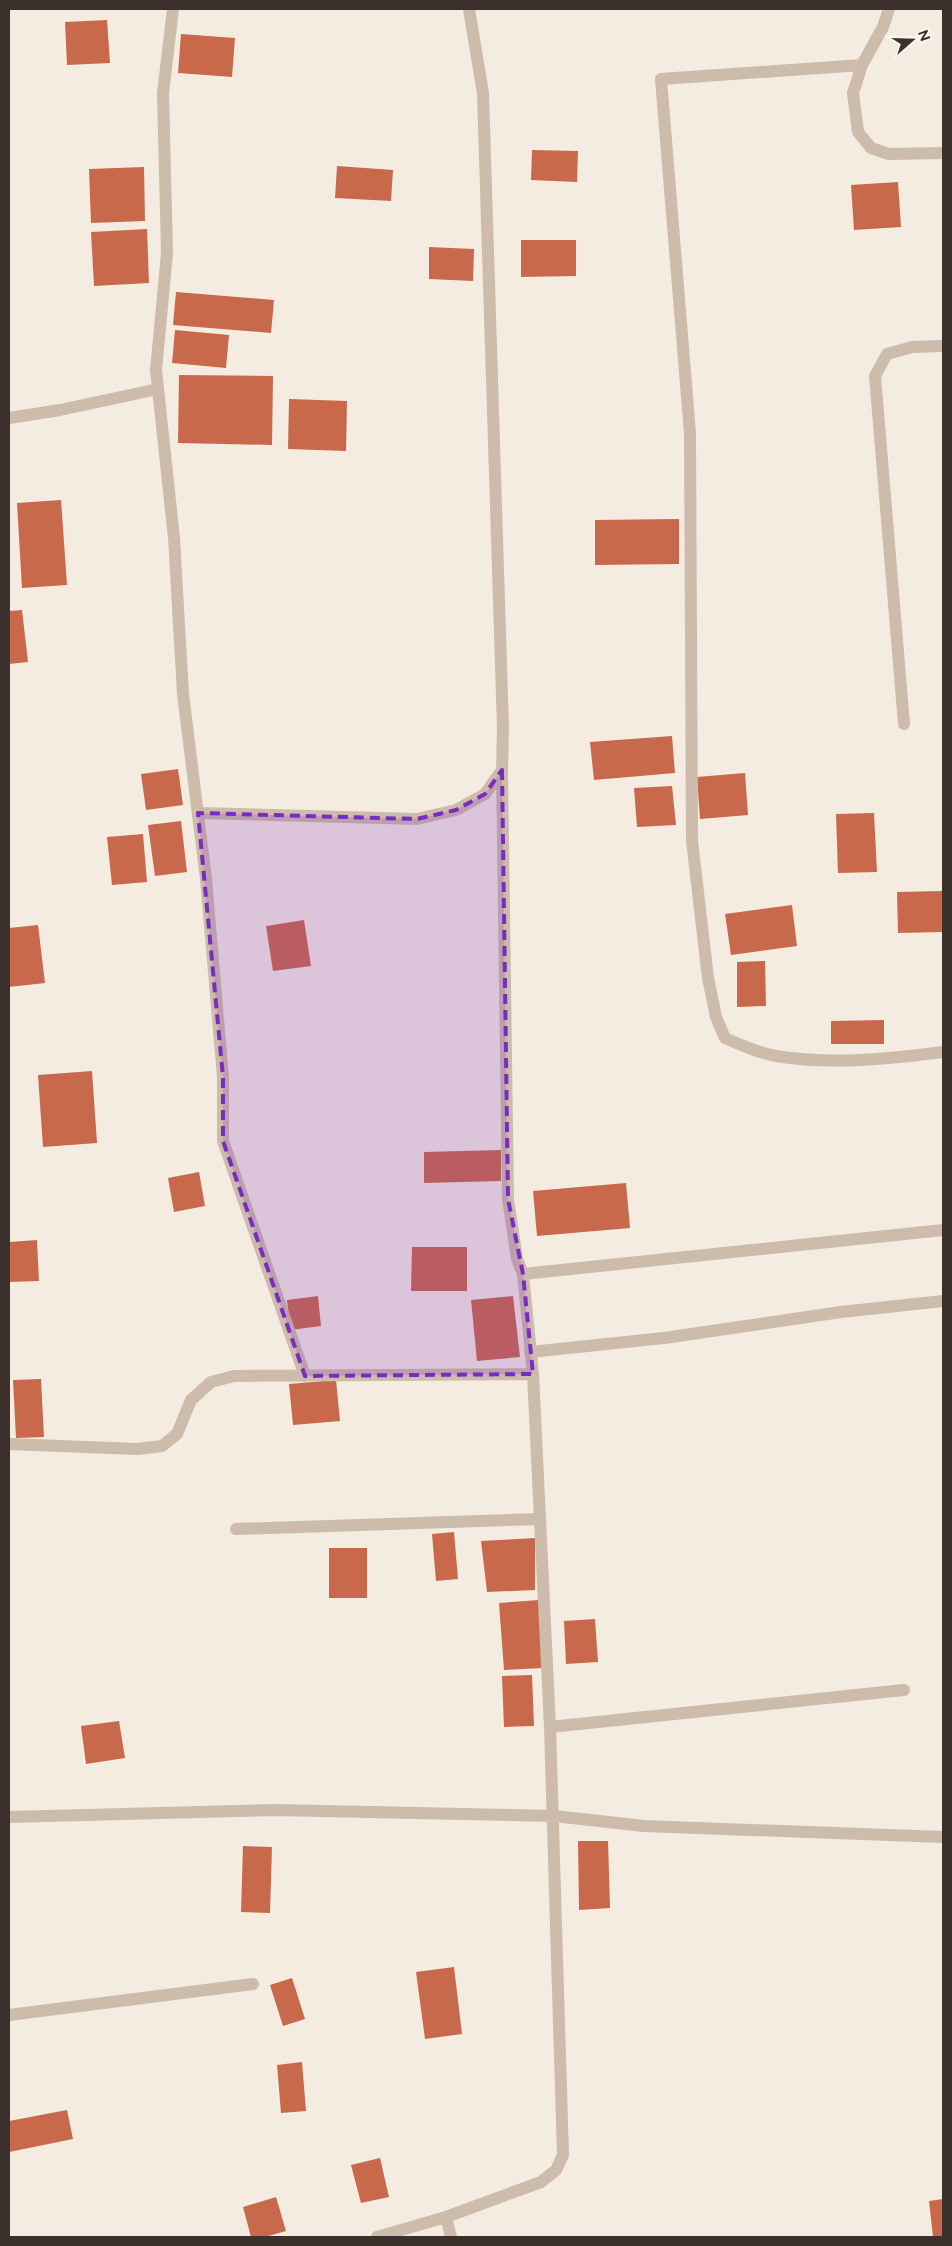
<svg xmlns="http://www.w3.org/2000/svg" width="952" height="2246" font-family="Raleway,sans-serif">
	<rect width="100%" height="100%" fill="#f4ebe1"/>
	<path fill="#c8694b" d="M107 20 110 63 67 65 65 22Z
		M181 34 235 38 232 77 178 73Z
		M532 150 578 151 577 182 531 180Z
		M337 166 393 170 391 201 335 198Z
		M144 167 145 221 91 223 89 169Z
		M898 182 901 227 854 230 851 185Z
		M147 229 149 283 94 286 91 232Z
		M521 240H576V276L521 277Z
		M429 247 474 249 473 281 429 279Z
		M176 292 274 300 271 333 173 325Z
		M175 330 229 335 226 368 172 363Z
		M179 375 273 376 272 445 178 443Z
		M289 399 347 401 346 451 288 449Z
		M61 500 67 585 22 588 17 503Z
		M679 519V564L595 565V520Z
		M22 610 28 662 9 664V611Z
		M672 736 675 773 594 780 590 742Z
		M178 769 183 805 146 810 141 774Z
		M745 773 748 815 700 819 697 777Z
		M672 786 676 825 637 827 634 788Z
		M874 813 877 872 838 873 836 814Z
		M181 821 187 872 155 876 148 825Z
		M143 834 147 882 112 885 107 837Z
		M943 891V932L898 933 897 892Z
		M792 905 797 946 731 955 725 914Z
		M304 920 311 966 273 971 266 926Z
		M38 925 45 983 9 987V928Z
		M765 961 766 1006 737 1007V962Z
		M884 1020V1044H831V1021Z
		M92 1071 97 1143 43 1147 38 1075Z
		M501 1150V1181L424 1183V1152Z
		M199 1172 205 1206 174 1212 168 1178Z
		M626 1183 630 1228 537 1236 533 1191Z
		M37 1240 39 1281 9 1282V1242Z
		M412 1247H467V1291H411Z
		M318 1296 321 1326 290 1330 287 1300Z
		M513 1296 520 1357 477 1361 471 1300Z
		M41 1379 44 1437 16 1438 13 1380Z
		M336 1380 340 1421 293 1425 289 1384Z
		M454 1532 458 1579 436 1581 432 1534Z
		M535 1538V1590L487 1592 481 1541Z
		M329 1548H367V1598H329Z
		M539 1600 543 1668 504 1670 499 1603Z
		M595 1619 598 1662 566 1664 564 1621Z
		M532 1675 534 1726 504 1727 502 1676Z
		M119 1721 125 1758 86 1764 81 1726Z
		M578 1841H608L610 1908 579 1910Z
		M243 1846 272 1847 270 1913 241 1912Z
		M454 1967 462 2034 425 2039 416 1972Z
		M292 1978 305 2019 283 2026 270 1985Z
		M302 2062 306 2111 281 2113 277 2065Z
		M67 2110 73 2139 9 2152V2121Z
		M380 2158 389 2197 361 2203 351 2165Z
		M276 2197 286 2231 265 2237H251L243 2207Z
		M943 2199V2237H933L929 2201Z"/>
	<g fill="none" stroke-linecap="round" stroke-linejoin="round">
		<path stroke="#cdbbac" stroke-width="12" d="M173 9 163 93 167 253 156 370 174 538 183 694 206 879 223 1077V1141L305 1376
			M889 9 883 27 862 65 853 93 858 132 871 148 889 154 943 153
			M862 65 661 79 690 433 692 841 708 978 716 1017 725 1038C741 1045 758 1053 776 1056 830 1065 888 1059 943 1052
			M9 418 60 410 158 389
			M904 724 875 376 887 354 912 347 943 346
			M198 813 417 819 456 810 485 794 502 770 503 729 483 93 469 9
			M523 1274 943 1230
			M530 1352 664 1338 841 1312 943 1301
			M9 1444 137 1449 162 1446 177 1434 191 1400 211 1382 234 1376 533 1374
			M236 1529 540 1519
			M550 1727 904 1690
			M9 1817 275 1810 554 1816 644 1826 943 1837
			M9 2015 253 1984
			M446 2217 541 2182 556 2170 563 2155 550 1727 533 1374 523 1274 517 1259 508 1199 502 770
			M377 2237 446 2217 451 2237"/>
	</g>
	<path fill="#7b2cbf" fill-opacity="0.2" stroke="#7b2cbf" stroke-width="4" stroke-dasharray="10 6" stroke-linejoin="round" d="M502 770 508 1199 523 1274 533 1374 305 1376 223 1141V1077L198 813 417 819 456 810 485 794Z"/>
	<rect width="952" height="2246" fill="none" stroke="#3b302b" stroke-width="20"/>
	<g transform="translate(912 40) rotate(70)" stroke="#fbf5ee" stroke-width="4" paint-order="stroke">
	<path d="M0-4L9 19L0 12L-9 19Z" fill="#3b302b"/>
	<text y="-8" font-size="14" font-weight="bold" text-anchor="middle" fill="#3b302b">N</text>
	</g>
</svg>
